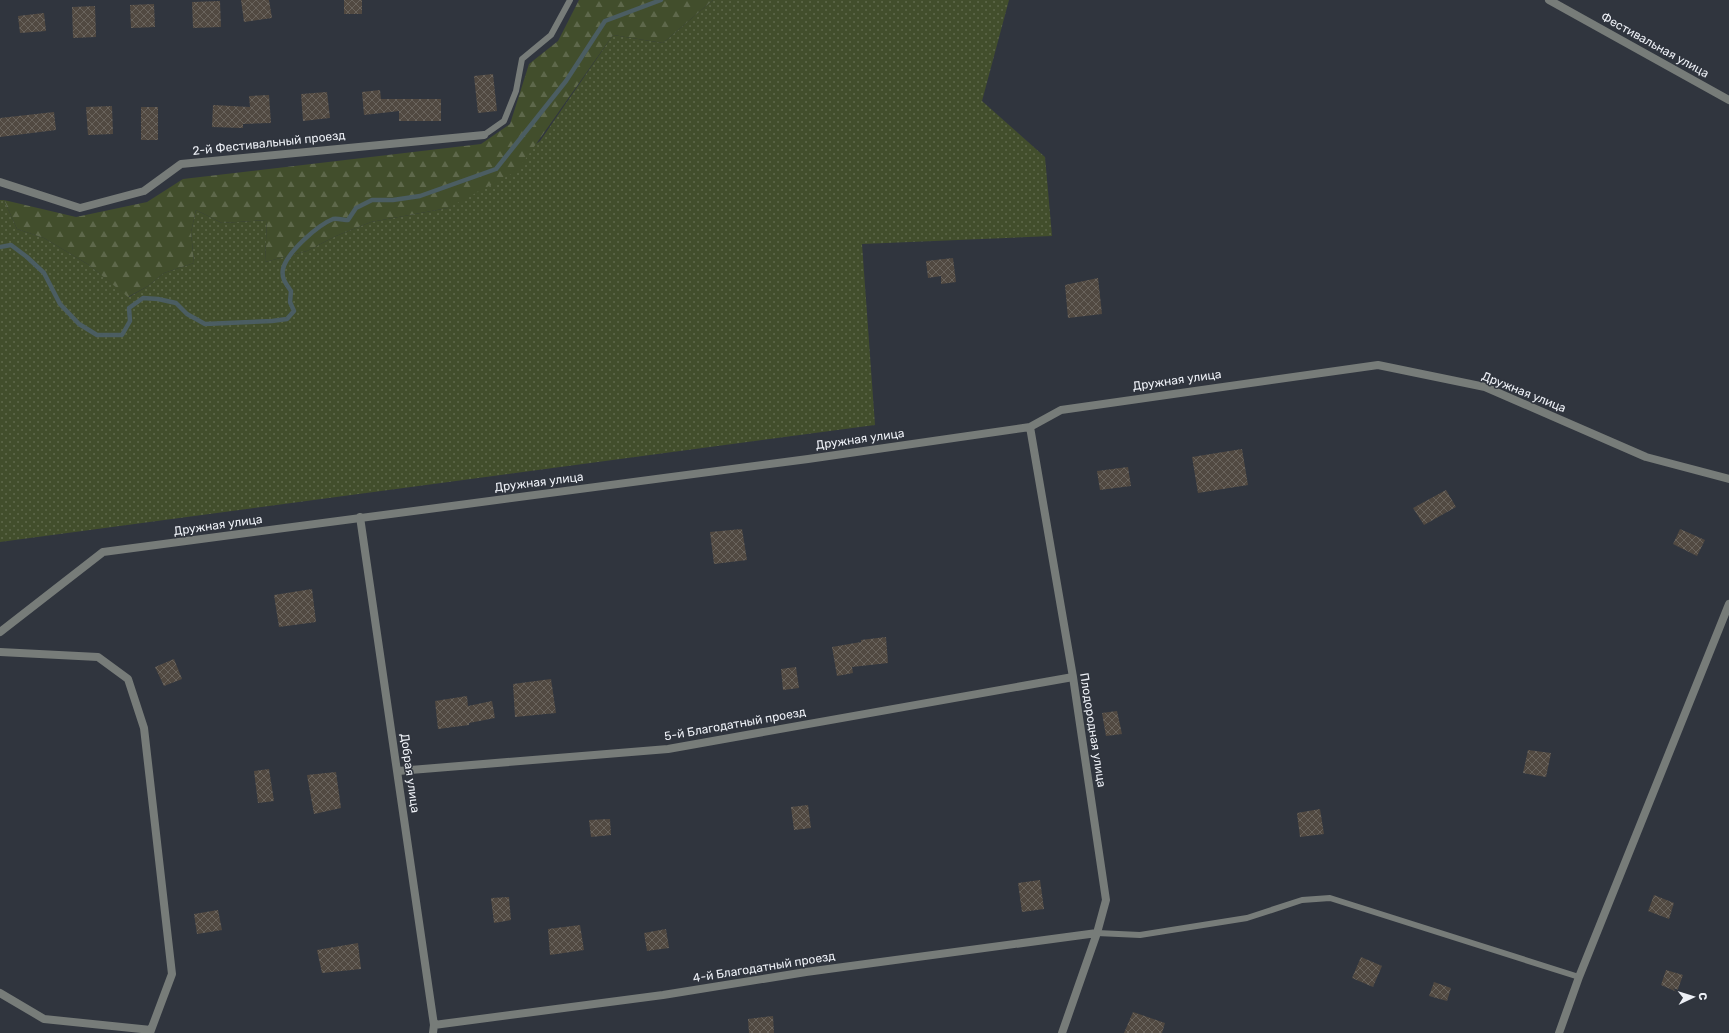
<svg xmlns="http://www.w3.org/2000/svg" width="1729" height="1033" font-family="Rubik,sans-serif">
	<defs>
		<pattern id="grass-dots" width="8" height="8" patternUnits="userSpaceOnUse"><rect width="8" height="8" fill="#424e2c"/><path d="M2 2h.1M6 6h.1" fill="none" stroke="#5e684b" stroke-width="1.8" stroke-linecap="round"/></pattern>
		<pattern id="forest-firs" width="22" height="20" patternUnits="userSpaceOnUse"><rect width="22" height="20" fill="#424e2c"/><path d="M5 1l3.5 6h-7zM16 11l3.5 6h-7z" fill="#5e684b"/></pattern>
		<pattern id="building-cross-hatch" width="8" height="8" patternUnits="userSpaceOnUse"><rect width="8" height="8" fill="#514941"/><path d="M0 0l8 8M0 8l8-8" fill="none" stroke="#6a645d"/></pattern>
	</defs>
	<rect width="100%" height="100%" fill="#30353e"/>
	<path fill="url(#grass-dots)" d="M713 0H1009L982 101 1045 157 1052 236 862 244 875 425 0 542V200H4L17 229 44 238 89 265 129 297 148 286 164 273 194 263 191 232 196 210 222 223 267 220 265 262 307 251 336 236 371 222 448 208 540 141 613 35 663 43Z"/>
	<path fill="url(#forest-firs)" d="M579 0H713L663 43 613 35 517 171 448 208 371 222 336 236 307 251 265 262 267 220 222 223 196 210 191 232 194 263 164 273 148 286 128 297 89 265 44 238 17 229 4 200 76 217 147 202 183 179 481 144 510 124 529 64 558 41Z"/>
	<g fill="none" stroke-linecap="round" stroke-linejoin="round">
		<path stroke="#4b5d62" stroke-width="4.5" d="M0 247 11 245 27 257 44 273 60 304 79 324 97 335H122L130 321 129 308 143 298 158 299 176 303 187 314 205 324 272 321 287 319 294 311 290 302 291 291C286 284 281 278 283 269 287 252 318 225 333 219 337 218 344 220 348 220L356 208 372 200H393L420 196 496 169 566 81 605 21 661 0"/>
	</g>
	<path fill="url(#building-cross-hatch)" d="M241 0H269L272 18 244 22Z
		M344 0H362V14H344Z
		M220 1 221 27 193 28 192 2Z
		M154 4 155 27 131 28 130 5Z
		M95 6 96 37 73 38 72 7Z
		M44 13 46 31 20 33 18 16Z
		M493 74 497 111 478 113 474 76Z
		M380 90 381 99H441V121H399V111L364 115 362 92Z
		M327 92 330 118 303 121 301 94Z
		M269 95 271 123 243 124V128L212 127 213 105 250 107 249 96Z
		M112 106 113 134 88 135 86 107Z
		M141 107H158V140H141Z
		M54 112 56 130 0 137V118Z
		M953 258 956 282 941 284V276L928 278 926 261Z
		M1098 278 1102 314 1068 318 1065 285Z
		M1242 449 1248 485 1198 493 1192 457Z
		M1128 467 1131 486 1100 490 1097 471Z
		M1446 490 1456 507 1424 525 1413 508Z
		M742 529 747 560 714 564 710 532Z
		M1680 529 1705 540 1697 556 1673 544Z
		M312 589 316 622 279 627 274 595Z
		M886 637 888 663 852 667 853 673 837 676 832 647 861 642V640Z
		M174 659 182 679 164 686 155 667Z
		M796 667 799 688 783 690 781 669Z
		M551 679 556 713 515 717 513 684Z
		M467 696 468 706 492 701 495 718 469 723V725L438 729 435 701Z
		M1117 711 1122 734 1106 736 1102 713Z
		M1528 750 1551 753 1546 777 1523 773Z
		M269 769 274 801 258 803 254 771Z
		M336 772 341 808 314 814 307 775Z
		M808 805 811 828 794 830 791 807Z
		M1320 809 1324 834 1300 837 1297 813Z
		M610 819 611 835 591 837 589 820Z
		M1040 880 1044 909 1022 912 1018 883Z
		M1654 895 1674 903 1669 919 1648 911Z
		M509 897 511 920 494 923 491 898Z
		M218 910 222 930 197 934 194 914Z
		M580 925 584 950 550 955 548 929Z
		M666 929 669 948 647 951 644 933Z
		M358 943 361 969 322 973 317 950Z
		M1361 957 1382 966 1373 987 1352 978Z
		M1666 970 1683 975 1677 992 1661 985Z
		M1434 982 1451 988 1447 1001 1429 996Z
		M1133 1012 1165 1023 1162 1033H1124Z
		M773 1016 774 1033H749L748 1019Z"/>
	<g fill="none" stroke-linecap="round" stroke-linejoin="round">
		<path stroke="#777c79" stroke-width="6" d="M484 135 504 121 516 91 522 59 551 35 570 0
			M1097 933 1140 935 1247 918 1302 900 1330 898 1579 977"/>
		<path stroke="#777c79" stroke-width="8" d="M1549 0 1729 100
			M0 182 80 208 144 191 181 164 484 135
			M1030 427 1073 677 1106 900 1097 933 1062 1033
			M360 517 434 1025 433 1033
			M0 632 103 552 808 459 1030 427 1061 410 1378 365 1485 387 1646 457 1729 479
			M0 652 98 657 128 679 144 728 172 974 151 1030
			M398 771 668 749 1073 677
			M0 993 44 1019 151 1030 150 1033
			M434 1025 663 995 806 972 1097 933
			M1559 1033 1579 977 1729 604"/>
	</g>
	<g text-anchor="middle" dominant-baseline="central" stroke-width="3" stroke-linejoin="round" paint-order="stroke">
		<g font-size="12" fill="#edf0f6" stroke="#30353e">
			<text transform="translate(1655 45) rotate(29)">Фестивальная улица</text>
			<text transform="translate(269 143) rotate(-6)">2-й Фестивальный проезд</text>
			<text transform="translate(1177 380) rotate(-8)">Дружная улица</text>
			<text transform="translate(1524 392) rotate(22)">Дружная улица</text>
			<text transform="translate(860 439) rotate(-8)">Дружная улица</text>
			<text transform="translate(539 482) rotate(-7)">Дружная улица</text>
			<text transform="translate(218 525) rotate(-8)">Дружная улица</text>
			<text transform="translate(735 724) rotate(-10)">5-й Благодатный проезд</text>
			<text transform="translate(1093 730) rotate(81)">Плодородная улица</text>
			<text transform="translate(410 773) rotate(82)">Добрая улица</text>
			<text transform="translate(764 967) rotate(-9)">4-й Благодатный проезд</text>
		</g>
	</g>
	<g transform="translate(1693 997) rotate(86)" stroke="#30353e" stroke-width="3" paint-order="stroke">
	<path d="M0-3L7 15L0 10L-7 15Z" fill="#edf0f6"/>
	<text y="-6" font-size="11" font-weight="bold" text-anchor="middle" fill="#edf0f6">С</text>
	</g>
</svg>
